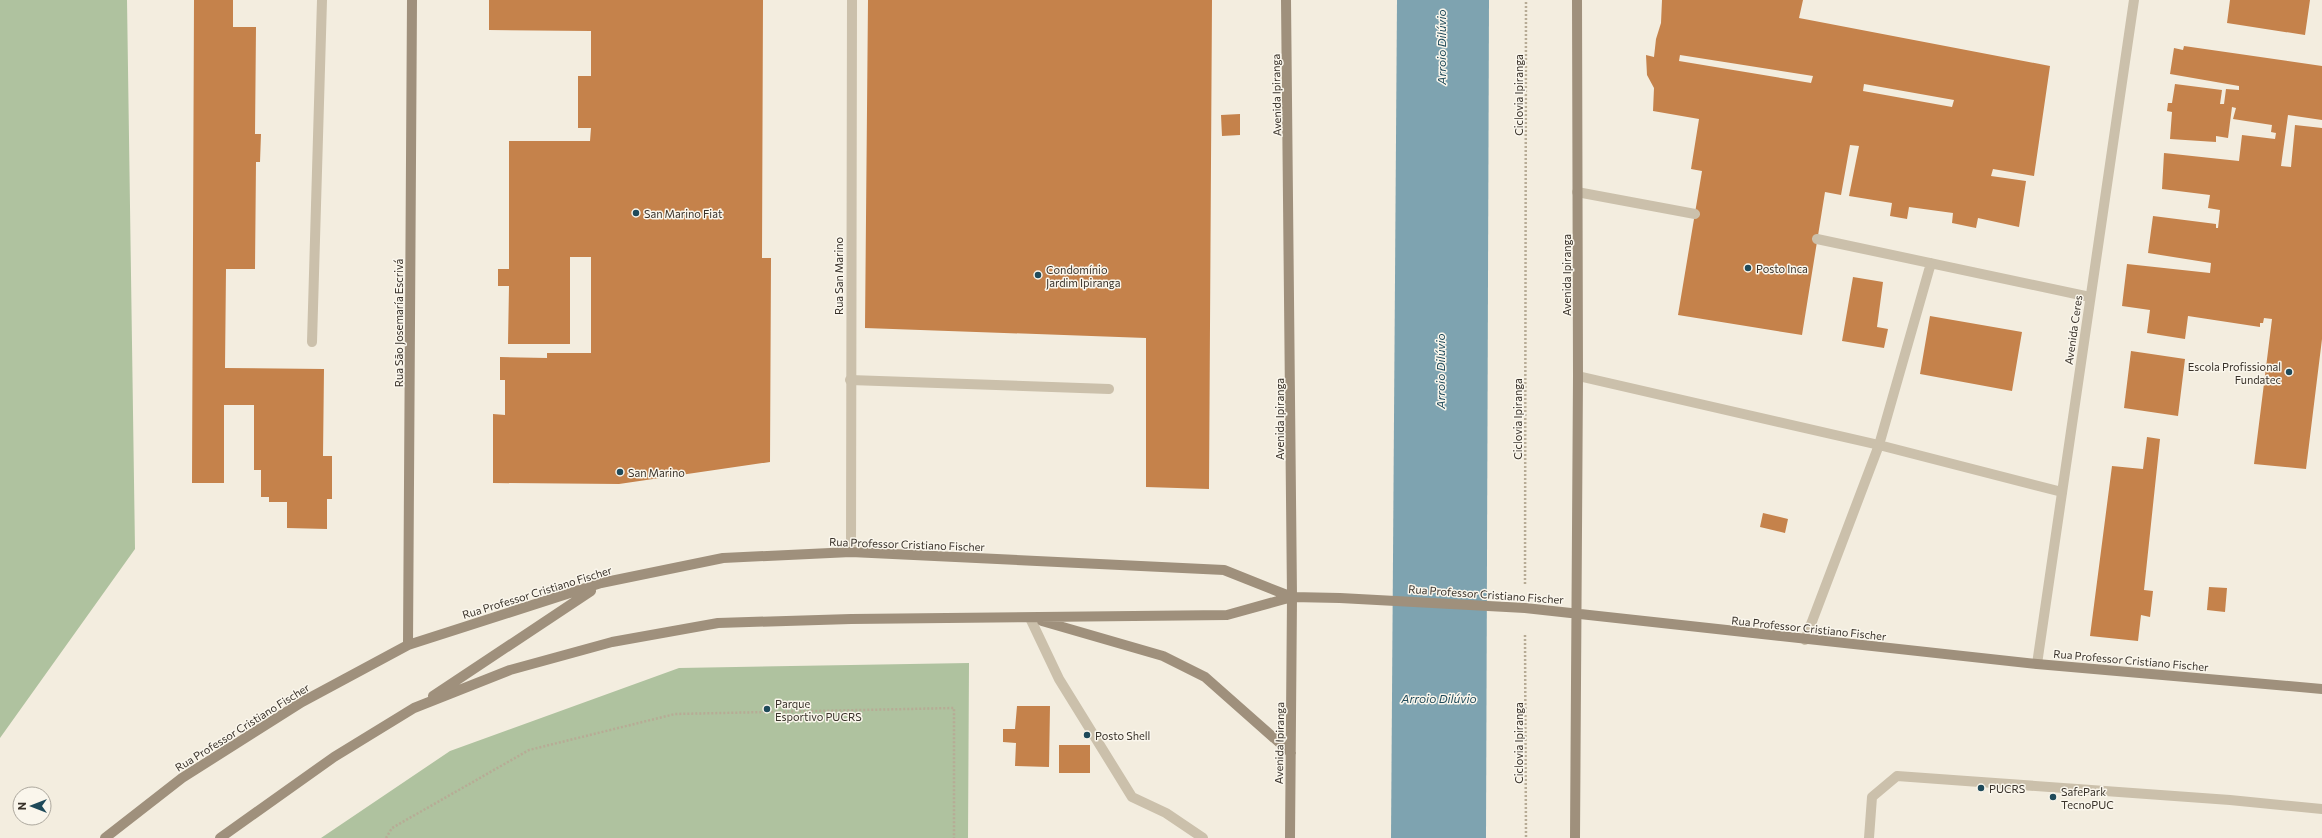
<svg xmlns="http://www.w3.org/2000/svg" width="2322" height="838" font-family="Commissioner,sans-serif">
	<rect width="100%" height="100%" fill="#f3eddf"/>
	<path fill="#afc29f" d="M0 0H127L135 549 0 738Z
		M969 663 968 838H321L450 751 679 668Z"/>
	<path fill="#7ea3b0" d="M1397 0H1489L1486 838H1391Z"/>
	<path fill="#c5824b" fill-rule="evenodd" d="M194 0H233V27H256L255 134H261L260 162H256L255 269H226L225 368 324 369 323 456H332V499H327V529L287 528V502H269V497H261V470H254V405H224V483H192Z
		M489 0H763L762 258H771L770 462 619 484 493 483V414L505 415V380H500V357L547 358V353H591V257H570V344H508L509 286H498V269H509V141H590L591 128H578V76H591V31L489 30Z
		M868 0H1212L1209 489 1146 487V338L865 328Z
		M1662 0H1803L1799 18 2050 66 2034 176 1993 169 1991 176 2026 181 2019 227 1978 218 1976 228 1952 223 1953 213 1909 207 1907 219 1890 216 1892 203 1849 196 1859 146 1850 145 1841 195 1825 192 1802 335 1678 315 1702 171 1691 169 1699 119 1653 111 1654 88 1647 75 1646 55 1654 57 1656 39 1661 23ZM1680 55 1813 76 1811 83 1679 61ZM1864 84 1954 100 1952 107 1863 91Z
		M2230 0H2310L2305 35 2227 23Z
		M2184 46 2322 66V120L2288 115 2281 166 2291 167 2295 125 2322 128V339L2306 469 2254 464 2272 319 2264 318 2263 323H2260V327L2188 316 2185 339 2147 333 2150 310 2122 306 2127 264 2210 273 2211 263 2148 253 2153 216 2216 224V228H2218L2220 210 2208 208 2210 195 2162 189 2164 153 2239 161 2242 135 2275 139 2276 133 2271 132 2272 125 2233 119 2236 108 2232 107 2228 138 2216 136V142L2170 139 2172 112 2167 111 2168 103H2172L2175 84 2222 90 2220 104H2224L2226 89 2239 90V86L2170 74 2174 48 2183 50Z
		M1240 114V135L1222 136 1221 115Z
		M1853 277 1883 282 1877 327 1888 329 1884 348 1842 341Z
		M1930 316 2022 332 2012 391 1920 374Z
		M2131 351 2185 359 2178 416 2124 408Z
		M2147 437 2160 439 2144 590 2153 591 2150 617 2141 615 2138 641 2090 636 2112 466 2143 469Z
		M1763 513 1788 519 1785 533 1760 527Z
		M2209 587 2227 588 2225 612 2207 610Z
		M1017 706H1050L1049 767 1015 766 1016 743 1003 742V729H1015Z
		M1059 745H1090V773H1059Z"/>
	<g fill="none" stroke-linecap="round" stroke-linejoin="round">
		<path stroke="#b7ab95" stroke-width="2.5" stroke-dasharray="2 2" stroke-linecap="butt" d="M1525 584 1526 0
			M1525 635 1526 838
			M386 838 392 828 529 750 675 714 954 708V838"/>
		<path stroke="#cbc0ab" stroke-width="10" d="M1577 192 1695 214
			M1817 239 2090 297
			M312 342 322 0
			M1578 376 1879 445 2062 492
			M850 380 1109 389
			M1030 618 1059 679 1132 797 1166 813 1203 838
			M1805 640 1879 445 1931 263
			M1869 838 1872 797 1897 776 2230 800 2322 809"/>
		<path stroke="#cbc0ab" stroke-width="10" d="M851 552 852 0
			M2037 664 2134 0"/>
		<path stroke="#9f907c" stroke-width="10" d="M1286 0 1292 597 1290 838
			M1042 621 1163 656 1205 677 1291 753
			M408 645 412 0
			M433 696 591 591
			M105 838 182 778 302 702 408 645 601 583 723 558 851 552 1224 570 1292 597
			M220 838 334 757 414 708 510 670 612 642 718 623 851 619 1227 615 1292 597 1340 598 1525 608 2037 664 2322 689
			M1575 838 1578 376 1577 0"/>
	</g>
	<g fill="#1f4a5a" stroke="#faf6ec" stroke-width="1.5">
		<circle cx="636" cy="213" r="4"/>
		<circle cx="1748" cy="268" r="4"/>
		<circle cx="1038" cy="275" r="4"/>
		<circle cx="2289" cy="372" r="4"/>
		<circle cx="620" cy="472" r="4"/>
		<circle cx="767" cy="709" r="4"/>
		<circle cx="1087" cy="735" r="4"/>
		<circle cx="1981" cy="788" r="4"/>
		<circle cx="2053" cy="797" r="4"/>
	</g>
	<g text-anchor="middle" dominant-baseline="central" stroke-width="3" stroke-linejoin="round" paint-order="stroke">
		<g font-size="11" fill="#39322a" stroke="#faf6ec">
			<text transform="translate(1276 95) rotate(-91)">Avenida Ipiranga</text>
			<text transform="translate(1518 95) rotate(-90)">Ciclovia Ipiranga</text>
			<text transform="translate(1566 275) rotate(-90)">Avenida Ipiranga</text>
			<text transform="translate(838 276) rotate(-90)">Rua San Marino</text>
			<text transform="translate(398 323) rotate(-90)">Rua São Josemaría Escrivá</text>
			<text transform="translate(2073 330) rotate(-82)">Avenida Ceres</text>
			<text transform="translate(1279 419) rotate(-90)">Avenida Ipiranga</text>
			<text transform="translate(1517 419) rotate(-90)">Ciclovia Ipiranga</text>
			<text transform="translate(907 544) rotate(2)">Rua Professor Cristiano Fischer</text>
			<text transform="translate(537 592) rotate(-17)">Rua Professor Cristiano Fischer</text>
			<text transform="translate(1486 594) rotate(4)">Rua Professor Cristiano Fischer</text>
			<text transform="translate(1809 628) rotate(6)">Rua Professor Cristiano Fischer</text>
			<text transform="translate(2131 660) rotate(5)">Rua Professor Cristiano Fischer</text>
			<text transform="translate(242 727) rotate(-32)">Rua Professor Cristiano Fischer</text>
			<text transform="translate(1279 743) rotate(-89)">Avenida Ipiranga</text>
			<text transform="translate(1518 743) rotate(-90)">Ciclovia Ipiranga</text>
		</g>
		<g font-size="11" fill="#39322a" stroke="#faf6ec" text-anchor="start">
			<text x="644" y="213">San Marino Fiat</text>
			<text x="1756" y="268">Posto Inca</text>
			<text x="1046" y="269">Condomínio<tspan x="1046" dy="13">Jardim Ipiranga</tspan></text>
			<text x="2281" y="366" text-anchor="end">Escola Profissional<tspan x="2281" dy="13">Fundatec</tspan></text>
			<text x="628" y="472">San Marino</text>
			<text x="775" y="703">Parque<tspan x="775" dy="13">Esportivo PUCRS</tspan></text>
			<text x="1095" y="735">Posto Shell</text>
			<text x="1989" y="788">PUCRS</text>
			<text x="2061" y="791">SafePark<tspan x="2061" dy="13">TecnoPUC</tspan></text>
		</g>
		<g font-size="12" font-style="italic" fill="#1f4a5a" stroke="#faf6ec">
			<text transform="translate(1441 47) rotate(-90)">Arroio Dilúvio</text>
			<text transform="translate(1440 371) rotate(-90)">Arroio Dilúvio</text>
			<text x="1439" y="698">Arroio Dilúvio</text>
		</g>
	</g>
	<g transform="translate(32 806) rotate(270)"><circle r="19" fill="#faf6ec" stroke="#ada89e"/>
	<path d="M0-3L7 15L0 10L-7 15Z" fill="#1f4a5a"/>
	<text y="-6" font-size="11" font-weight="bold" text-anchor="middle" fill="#39322a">N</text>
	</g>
</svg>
